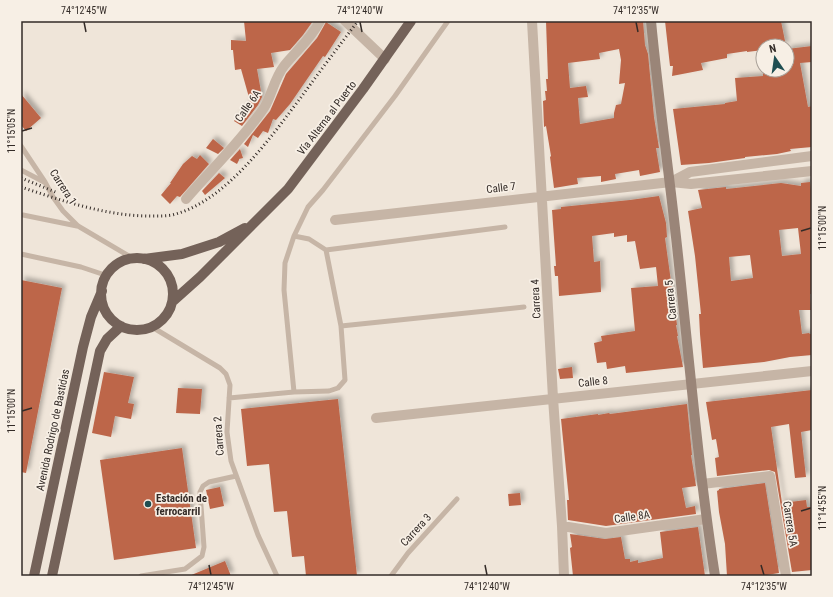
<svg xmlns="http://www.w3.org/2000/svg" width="833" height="597" font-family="'Roboto Condensed',sans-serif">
	<defs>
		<filter id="shadow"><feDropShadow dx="3.5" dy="-3.5" stdDeviation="2" flood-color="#0004"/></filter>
	</defs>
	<rect width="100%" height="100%" fill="#efe5d9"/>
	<path fill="#bd664a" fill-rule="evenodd" filter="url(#shadow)" d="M244 21H313L303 35 290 50 271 53 274 67 257 69 262 97 258 105 242 126 234 121 250 101 241 69 235 70 233 50H231V40L246 41Z
		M546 21H643L645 45 648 54 654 117 659 148H656L660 172 640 176 639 170 615 174 616 179 601 182V176L577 178 578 184 554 188 550 157 551 156 546 126 544 127 543 101 546 100 545 91H547L546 79H548ZM619 49 621 60 619 84 625 83 621 104 616 105 614 113V118L580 124 578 98 588 97 586 86 570 88 568 63 600 59 599 53Z
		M665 21H781L786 46H763V50L747 52V51L727 54V58L701 63 703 70 672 76 673 66H670Z
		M326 22 341 32 325 57 323 56 290 104 276 120 273 119 268 133 263 131 258 138 253 135 248 147 244 144 270 111 286 74 317 38Z
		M812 46V62L800 63 808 107 812 106V147L790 149 791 151 777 154 745 157V158L709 163 681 165 673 109 725 104V103L737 101 735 78 763 76V70H787V49Z
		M21 94 41 118 26 131 21 125Z
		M213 139 224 148 218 154 206 148Z
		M240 149 243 158 239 159V160L237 164 230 160Z
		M200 155 209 164 180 197 177 196 170 204 161 195 171 183H170L183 164 192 156 197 159Z
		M219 173 225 178 205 195 202 191Z
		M810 182 812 199V294H810L811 310H799L802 334 809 333 810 334H812V355L790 357 764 362 703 368 700 334 699 314H701L695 256 688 211 702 208 698 190 726 187V189L781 183 801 186V183ZM798 228 801 254 782 256 779 230ZM750 255 753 278 731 281 729 257Z
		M659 196 666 223 667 237 665 238 677 325H676L678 336H677L683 367 626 373 625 366 607 369 606 362 597 363 594 343 602 341 601 336 635 331 631 288 658 286 656 267 640 269 635 241 627 242V235L614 237V233L592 236 594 262 600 261 601 292 559 296 558 276H555L554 266H556L552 210 561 209V207L630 200Z
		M21 280 62 288 26 473 21 472Z
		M572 367 573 378 560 379 558 369Z
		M104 372 134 377 128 403 134 404 131 419 115 416 111 437 92 433Z
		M178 388 202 389 200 414 176 413Z
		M812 390V430L801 432 806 477 795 478 789 424 771 427 782 503 806 500 807 507H812V570L792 572 775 472 769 470 717 476 715 458 719 457 716 439 712 440 706 402Z
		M338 399 357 576H306L304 556 292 557 287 511 274 512 269 464 247 466 241 409Z
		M687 404 692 455H691L696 486 682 488 686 508 695 506 696 514 606 526 568 520 567 500H569L561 419 598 414V415L609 413 610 414Z
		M182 448 196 548 114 560 100 460Z
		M765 483 779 573 767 575V576H727L725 544 719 512 717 491 719 490V489Z
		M220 487 224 506 210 509 206 490Z
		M520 493 521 505 509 506 508 494Z
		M698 527 705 576H573L570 548 572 547 570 534 605 539 621 537 625 559H630V562L638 560V563L663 558 660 532Z
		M225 561 231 576H189Z"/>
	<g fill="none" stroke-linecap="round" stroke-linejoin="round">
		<path stroke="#c6b5a6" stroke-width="5" d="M21 146 45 182 53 197 63 211 78 226 134 259
			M21 170 44 182
			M23 215 77 226
			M326 250 505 227
			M21 254 81 267 102 274 105 278
			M341 326 524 307
			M152 327 220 368 226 374 230 385 227 432 231 461 258 535 277 576
			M294 392 284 290 285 263 294 236 308 207 323 190 395 96 448 21
			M229 398 294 392 329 391 338 388 345 380 341 326 326 250 309 239 294 236
			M141 576 185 569 202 556 204 547 200 492 203 486 209 482 236 476
			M391 576 408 553 457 499"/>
		<path stroke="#c6b5a6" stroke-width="10" d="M345 21 385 59
			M532 21 553 398 562 526 564 576
			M671 182 690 172 812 156
			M186 199C212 169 242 140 264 108 272 95 274 79 284 66 296 51 311 39 320 21
			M335 220 671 182 691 184 812 171
			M376 418 812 371
			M702 484 770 476 786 576
			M562 526 606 533 706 519"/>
		<path stroke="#9a8578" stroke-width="10" d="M651 21C658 96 669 171 677 246 689 356 698 467 715 576"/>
		<path stroke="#746259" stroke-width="10" d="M101 294a36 36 0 1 1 72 0a36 36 0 1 1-72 0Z
			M144 259 182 254 219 242 245 228
			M172 302 200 277 288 189 363 89 411 21
			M34 576 83 347 91 317 102 291
			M52 576 100 351 107 339 121 326"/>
		<path stroke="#332b27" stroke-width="3" stroke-dasharray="1 3" stroke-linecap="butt" d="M21 178 58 193
			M21 187C63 201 109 217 154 216 160 216 166 216 172 215 226 202 270 138 302 96 320 71 339 46 358 21"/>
	</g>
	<path fill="none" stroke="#332b27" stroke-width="1.5" d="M84 22 86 32M360 22 362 32M636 22 638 32M22 131 32 128M801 231 811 228M22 411 32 408M801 511 811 508M209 565 211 575M485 565 487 575M761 565 764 575"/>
	<circle fill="#1f4e51" stroke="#f7efe5" stroke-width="1.5" cx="148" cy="504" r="4"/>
	<g text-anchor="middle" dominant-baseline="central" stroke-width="3.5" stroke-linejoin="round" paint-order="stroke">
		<g font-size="11" fill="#332b27" stroke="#f7efe5">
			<text transform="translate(248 106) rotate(-55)">Calle 6A</text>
			<text transform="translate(327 118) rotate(-53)">Vía Alterna al Puerto</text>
			<text transform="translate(63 187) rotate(57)">Carrera 1</text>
			<text transform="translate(501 188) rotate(-7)">Calle 7</text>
			<text transform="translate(536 299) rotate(-93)">Carrera 4</text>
			<text transform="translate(671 300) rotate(-96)">Carrera 5</text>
			<text transform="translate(593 382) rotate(-6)">Calle 8</text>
			<text transform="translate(53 430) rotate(-78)">Avenida Rodrigo de Bastidas</text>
			<text transform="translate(219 436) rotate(-94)">Carrera 2</text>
			<text transform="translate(632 517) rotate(-8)">Calle 8A</text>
			<text transform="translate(790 524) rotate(81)">Carrera 5A</text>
			<text transform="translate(416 530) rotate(-48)">Carrera 3</text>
		</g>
		<g font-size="11" font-weight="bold" fill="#332b27" stroke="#f7efe5" text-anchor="start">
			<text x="156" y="498">Estación de<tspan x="156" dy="13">ferrocarril</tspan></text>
		</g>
	</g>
	<rect width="833" height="597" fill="none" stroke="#f7efe5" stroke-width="44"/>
	<g transform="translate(775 58) rotate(347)"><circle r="19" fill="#f7efe5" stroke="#a9a199"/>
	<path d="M0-3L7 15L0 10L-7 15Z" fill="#1f4e51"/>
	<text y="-6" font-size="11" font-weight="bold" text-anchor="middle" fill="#332b27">N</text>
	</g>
	<rect x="22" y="22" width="789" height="553" fill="none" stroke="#332b27" stroke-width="1.5"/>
	<g font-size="10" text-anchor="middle" fill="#332b27">
		<text x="84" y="14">74°12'45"W</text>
		<text x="360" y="14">74°12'40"W</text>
		<text x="636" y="14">74°12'35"W</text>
		<text transform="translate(11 131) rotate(-90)" y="4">11°15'05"N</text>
		<text transform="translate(822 228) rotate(-90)" y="4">11°15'00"N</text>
		<text transform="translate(11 411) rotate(-90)" y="4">11°15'00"N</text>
		<text transform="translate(822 508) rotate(-90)" y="4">11°14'55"N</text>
		<text x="211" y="590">74°12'45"W</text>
		<text x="487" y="590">74°12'40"W</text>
		<text x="764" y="590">74°12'35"W</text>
	</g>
</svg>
